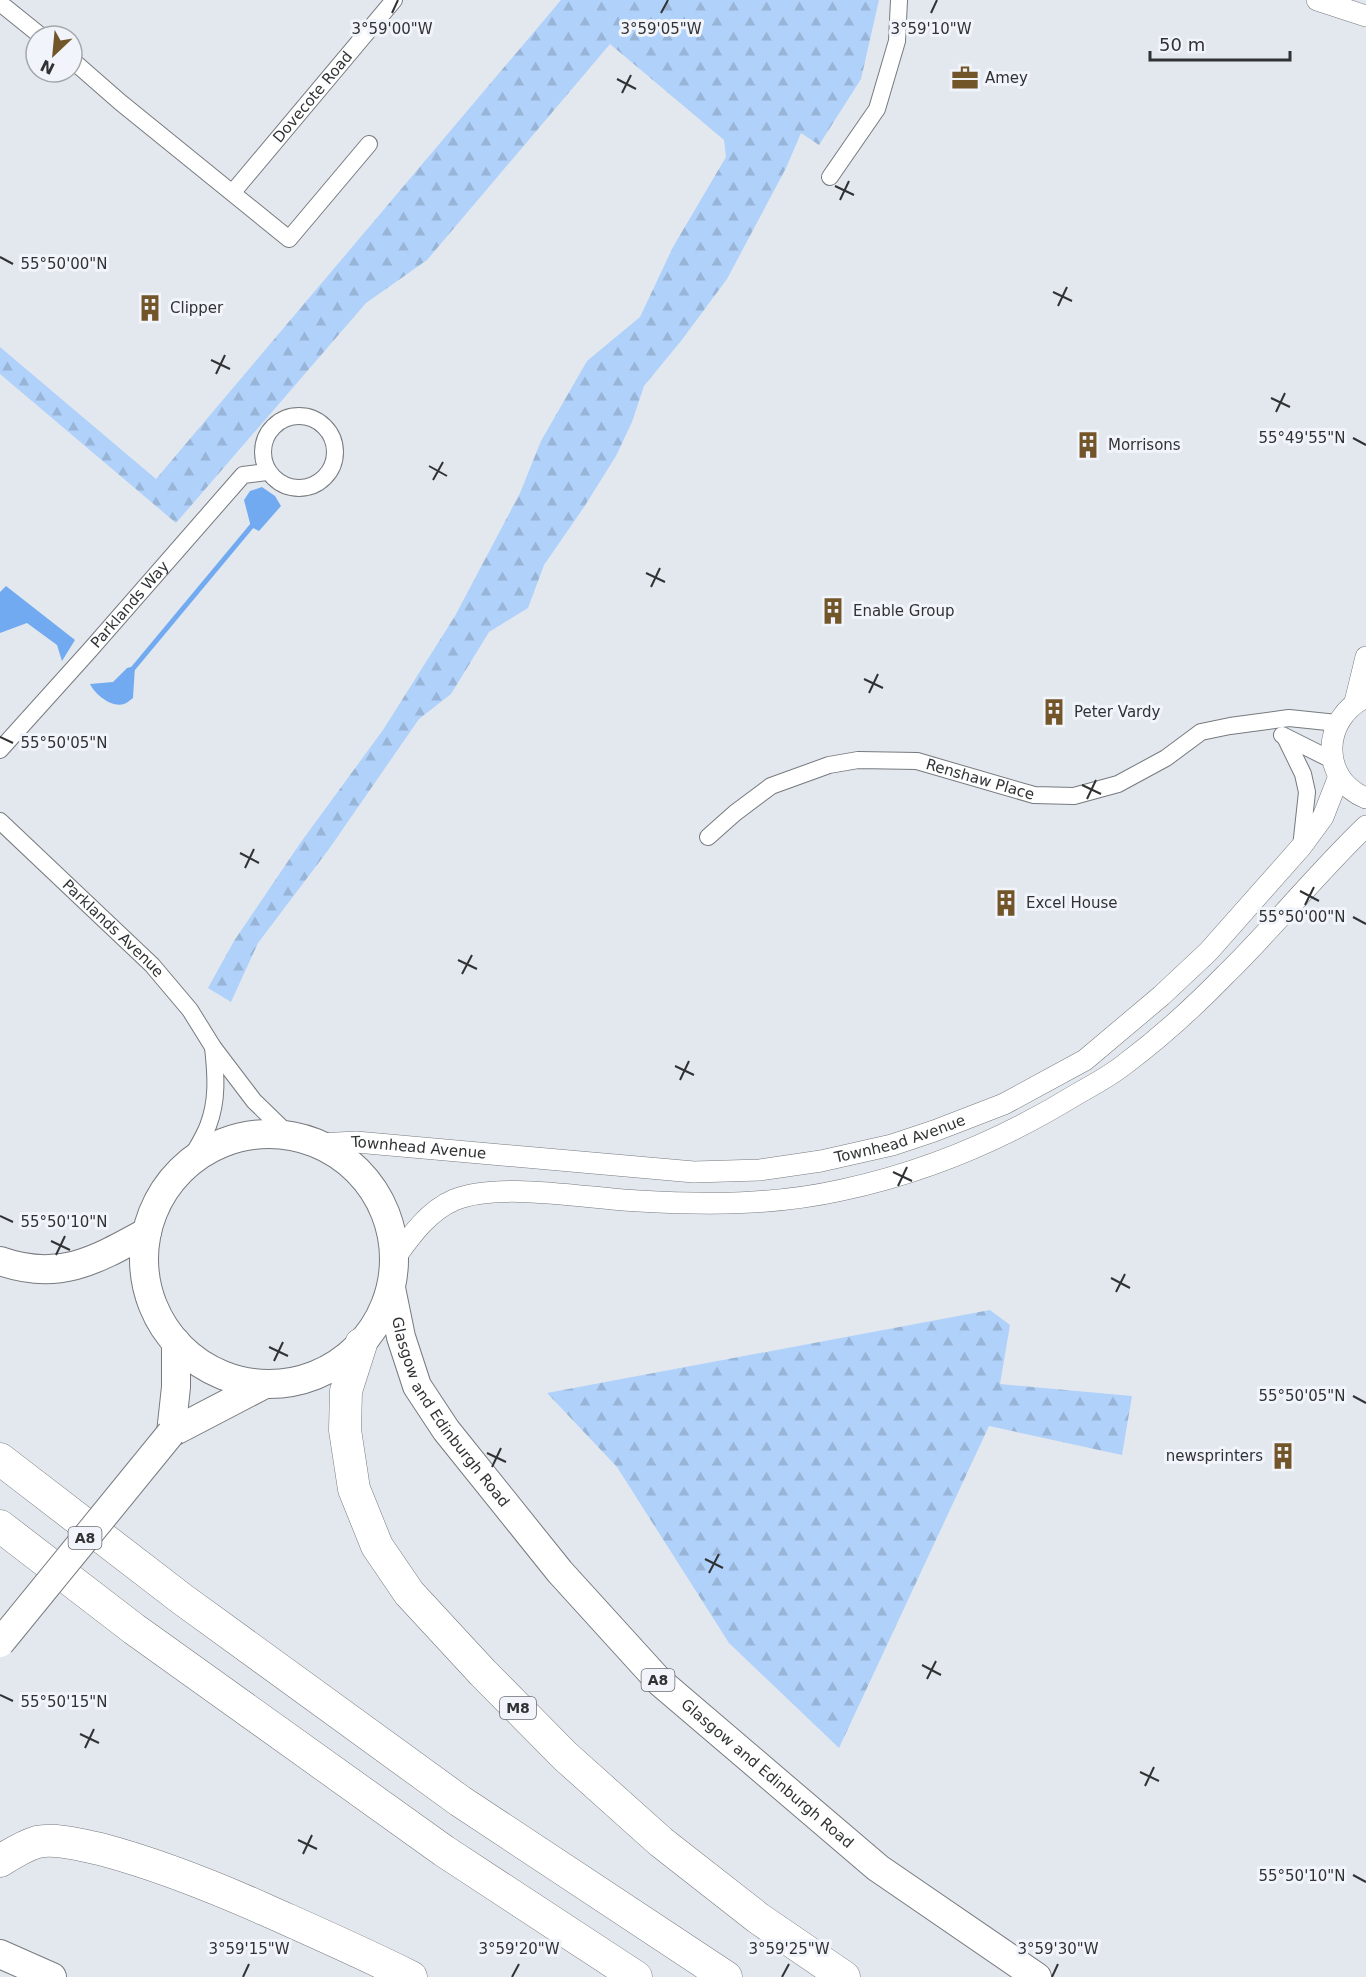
<svg xmlns="http://www.w3.org/2000/svg" width="1366" height="1977" font-family="'DejaVu Sans',sans-serif">
	<defs>
		<pattern id="forest-firs" width="22" height="20" patternUnits="userSpaceOnUse" patternTransform="scale(1.5)"><rect width="22" height="20" fill="#b0d1fa"/><path d="M5 1l3.5 6h-7zM16 11l3.5 6h-7z" fill="#98b4d7"/></pattern>
	</defs>
	<rect width="100%" height="100%" fill="#e3e8ee"/>
	<path fill="url(#forest-firs)" d="M561 0H879L861 79 819 145 801 133 786 168 727 279 681 341 644 386 632 422 616 456 584 507 544 565 528 608 489 632 451 694 419 719 329 849 258 943 231 1002 208 988 234 941 301 842 383 730 455 616 520 493 541 441 587 361 640 317 673 247 726 157 724 140 610 44 427 260 366 303 176 523 0 374V347L156 479Z
		M990 1310 1010 1325 1000 1384 1132 1396 1122 1455 989 1426 839 1748 729 1643 617 1467 547 1393Z"/>
	<path fill="#71aaf0" d="M262 487 275 496 281 506 259 531 251 527 244 500 250 491Z
		M6 586 75 640 62 661 57 645 27 623 0 633V592Z
		M135 666 133 698C130 700 127 703 124 704 111 708 95 694 90 684L113 682 127 668Z"/>
	<g fill="none" stroke-linecap="round" stroke-linejoin="round">
		<path stroke="#71aaf0" stroke-width="5" d="M131 671 255 522"/>
		<defs>
			<g id="minor">
				<path d="M0 3 41 36"/>
				<path d="M72 60 120 102 289 239 369 144"/>
				<path d="M830 177 877 109 897 41 899 0"/>
				<path id="s1" d="M233 192 394 0"/>
				<circle cx="299" cy="452" r="36"/>
				<path d="M1282 735 1332 760"/>
				<path d="M1285 737 1303 774 1307 792 1301 847"/>
				<path id="s2" d="M0 750 90 650 243 475 267 472"/>
				<path id="s3" d="M0 821 152 965 190 1010 213 1047 254 1101 290 1136"/>
				<path id="s4" d="M708 837 735 813 771 786 829 765 858 760 917 761 1034 795 1074 796 1118 784 1166 758 1201 732 1230 726 1289 718 1337 723"/>
				<path d="M188 1164C194 1152 203 1139 208 1126 218 1100 216 1075 213 1047"/>
			</g>
			<g id="tertiary">
				<path d="M1317 0 1366 16"/>
				<path d="M1366 697C1322 718 1319 779 1366 798"/>
				<path d="M1355 702 1366 657"/>
				<path id="s5" d="M319 1144 356 1142 694 1172 760 1170 821 1161 892 1145 934 1131 1004 1104 1085 1060 1161 996 1208 952 1301 847 1323 817 1339 776"/>
				<path d="M394 1259C410 1237 428 1211 454 1200 498 1181 590 1199 639 1201 708 1205 775 1205 842 1190 926 1172 1004 1139 1077 1094 1093 1085 1110 1076 1125 1064 1161 1037 1195 1006 1226 974 1275 926 1317 873 1366 826"/>
			</g>
			<g id="trunk">
				<circle cx="269" cy="1259" r="125"/>
				<path d="M0 1261C59 1282 96 1260 147 1232"/>
				<path id="s6" d="M391 1288 401 1337 417 1386 446 1430 560 1572 660 1682 878 1868 1037 1977"/>
				<path d="M171 1433 265 1384"/>
				<path d="M171 1433 176 1387V1342"/>
				<path d="M0 1954 52 1977"/>
			</g>
			<path id="motorway" d="M361 1344 346 1391 345 1430 354 1489 377 1546 409 1593 483 1673 565 1756 661 1842 758 1918 844 1977
				M0 1459 182 1599 460 1801 726 1977
				M0 1526 134 1629 444 1851 636 1977
				M0 1861C11 1854 24 1846 37 1842 56 1838 81 1845 100 1849 157 1864 212 1886 266 1910 315 1932 363 1953 411 1977"/>
		</defs>
		<use href="#minor" stroke="#767a7f" stroke-width="18"/>
		<use href="#tertiary" stroke="#767a7f" stroke-width="22"/>
		<use href="#trunk" stroke="#767a7f" stroke-width="30"/>
		<use href="#motorway" stroke="#767a7f" stroke-width="33"/>
		<use href="#minor" stroke="#fff" stroke-width="16"/>
		<use href="#tertiary" stroke="#fff" stroke-width="21"/>
		<use href="#trunk" stroke="#fff" stroke-width="28"/>
		<use href="#motorway" stroke="#fff" stroke-width="32"/>
		<defs>
			<path id="trunk-bridge" d="M0 1643 171 1433"/>
		</defs>
		<use href="#trunk-bridge" stroke="#767a7f" stroke-width="30" stroke-linecap="butt"/>
		<use href="#trunk-bridge" stroke="#fff" stroke-width="28"/>
	</g>
	<path fill="none" stroke="#303234" stroke-width="2" d="M392 13 398 0M661 13 668 0M931 13 937 0M617 79 636 89M622 93 631 75M835 186 854 195M840 200 849 181M0 257 13 264M1053 292 1072 301M1058 306 1067 287M211 360 230 369M216 374 225 355M1271 398 1290 407M1276 412 1285 393M1353 438 1366 445M429 466 447 476M433 480 443 462M646 573 665 582M651 587 660 568M864 679 883 688M869 693 878 674M0 737 13 743M1082 785 1101 794M1087 799 1096 780M240 853 259 863M245 868 254 849M1300 891 1319 901M1305 905 1314 887M1353 917 1366 924M458 960 477 969M462 974 472 955M675 1066 694 1075M680 1080 689 1061M893 1172 912 1181M898 1186 907 1167M0 1216 13 1222M51 1241 70 1250M56 1255 65 1236M1111 1278 1130 1288M1116 1292 1125 1274M269 1347 288 1356M274 1361 283 1342M1353 1396 1366 1403M487 1453 506 1462M492 1467 501 1448M705 1559 723 1568M709 1573 719 1554M922 1665 941 1675M927 1679 936 1661M0 1695 13 1701M80 1734 99 1743M85 1748 94 1729M1140 1772 1159 1781M1145 1786 1154 1767M298 1840 317 1849M303 1854 312 1835M1353 1875 1366 1882M243 1977 249 1964M512 1977 519 1964M782 1977 789 1964M1052 1977 1058 1964"/>
	<defs>
		<symbol id="office-bare" viewBox="-9 -9 18 18"><path d="M-6-3h4V-5.5h4V-3h4V5H-6ZM-1-4.5V-3h2v-1.5ZM-6 0V1H6V0Z" fill="#73552a" stroke="#f1f5fb" stroke-width="2.5" paint-order="stroke"/></symbol>
		<symbol id="building-bare" viewBox="-9 -9 18 18"><path d="M-4-6H4V6H1V3H-1V6H-4ZM-2.5-4.3h1.7v1.8h-1.7ZM.8-4.3h1.7v1.8H.8ZM-2.5-1h1.7V.8h-1.7ZM.8-1h1.7V.8H.8Z" fill="#73552a" stroke="#f1f5fb" stroke-width="2.5" paint-order="stroke"/></symbol>
	</defs>
	<g fill-rule="evenodd">
		<use href="#office-bare" x="946" y="59" width="38" height="38"/>
		<use href="#building-bare" x="131" y="289" width="38" height="38"/>
		<use href="#building-bare" x="1069" y="426" width="38" height="38"/>
		<use href="#building-bare" x="814" y="592" width="38" height="38"/>
		<use href="#building-bare" x="1035" y="693" width="38" height="38"/>
		<use href="#building-bare" x="987" y="884" width="38" height="38"/>
		<use href="#building-bare" x="1264" y="1437" width="38" height="38"/>
	</g>
	<g text-anchor="middle" dominant-baseline="central" stroke-width="6" stroke-linejoin="round" paint-order="stroke">
		<g fill="#f1f5fb" stroke="#6a6c70" stroke-width="1.5">
			<rect x="68.5" y="1527" width="33" height="22" rx="4.5"/>
			<rect x="641.5" y="1669" width="33" height="22" rx="4.5"/>
			<rect x="500" y="1697" width="36" height="22" rx="4.5"/>
		</g>
		<g font-size="14" font-weight="bold" fill="#303234">
			<text x="85" y="1538">A8</text>
			<text x="658" y="1680">A8</text>
			<text x="518" y="1708">M8</text>
		</g>
		<g font-size="15" fill="#303234" stroke="#f1f5fb" text-anchor="start">
			<text x="985" y="78">Amey</text>
			<text x="170" y="308">Clipper</text>
			<text x="1108" y="445">Morrisons</text>
			<text x="853" y="611">Enable Group</text>
			<text x="1074" y="712">Peter Vardy</text>
			<text x="1026" y="903">Excel House</text>
			<text x="1263" y="1456" text-anchor="end">newsprinters</text>
		</g>
		<g font-size="15" fill="#303234" stroke="#f1f5fb">
			<text stroke="none"><textPath href="#s1" startOffset="124">Dovecote Road</textPath></text>
			<text stroke="none"><textPath href="#s2" startOffset="195">Parklands Way</textPath></text>
			<text stroke="none"><textPath href="#s4" startOffset="297">Renshaw Place</textPath></text>
			<text stroke="none"><textPath href="#s3" startOffset="156">Parklands Avenue</textPath></text>
			<text stroke="none"><textPath href="#s5" startOffset="586">Townhead Avenue</textPath></text>
			<text stroke="none"><textPath href="#s5" startOffset="100">Townhead Avenue</textPath></text>
			<text stroke="none"><textPath href="#s6" startOffset="140">Glasgow and Edinburgh Road</textPath></text>
			<text stroke="none"><textPath href="#s6" startOffset="626">Glasgow and Edinburgh Road</textPath></text>
		</g>
	</g>
	<g font-size="15" text-anchor="middle" fill="#303234" stroke="#f1f5fb" stroke-width="6" stroke-linejoin="round" paint-order="stroke">
		<text x="392" y="34">3°59'00"W</text>
		<text x="661" y="34">3°59'05"W</text>
		<text x="931" y="34">3°59'10"W</text>
		<text x="64" y="269">55°50'00"N</text>
		<text x="1302" y="443">55°49'55"N</text>
		<text x="64" y="748">55°50'05"N</text>
		<text x="1302" y="922">55°50'00"N</text>
		<text x="64" y="1227">55°50'10"N</text>
		<text x="1302" y="1401">55°50'05"N</text>
		<text x="64" y="1707">55°50'15"N</text>
		<text x="1302" y="1881">55°50'10"N</text>
		<text x="249" y="1954">3°59'15"W</text>
		<text x="519" y="1954">3°59'20"W</text>
		<text x="789" y="1954">3°59'25"W</text>
		<text x="1058" y="1954">3°59'30"W</text>
	</g>
	<g transform="translate(54 54) rotate(206)"><circle r="28" fill="#f1f5fb" stroke="#a4a7ab" stroke-width="1.5"/>
	<path d="M0-4.5L10 22L0 15L-10 22Z" fill="#73552a"/>
	<text y="-9" font-size="16" font-weight="bold" text-anchor="middle" fill="#303234">N</text>
	</g>
	<path d="M1150 51v9h140v-9" fill="none" stroke="#303234" stroke-width="3"/>
	<text x="1159" y="51" font-size="18" fill="#303234" stroke="#f1f5fb" stroke-width="4.5" paint-order="stroke">50 m</text>
</svg>
